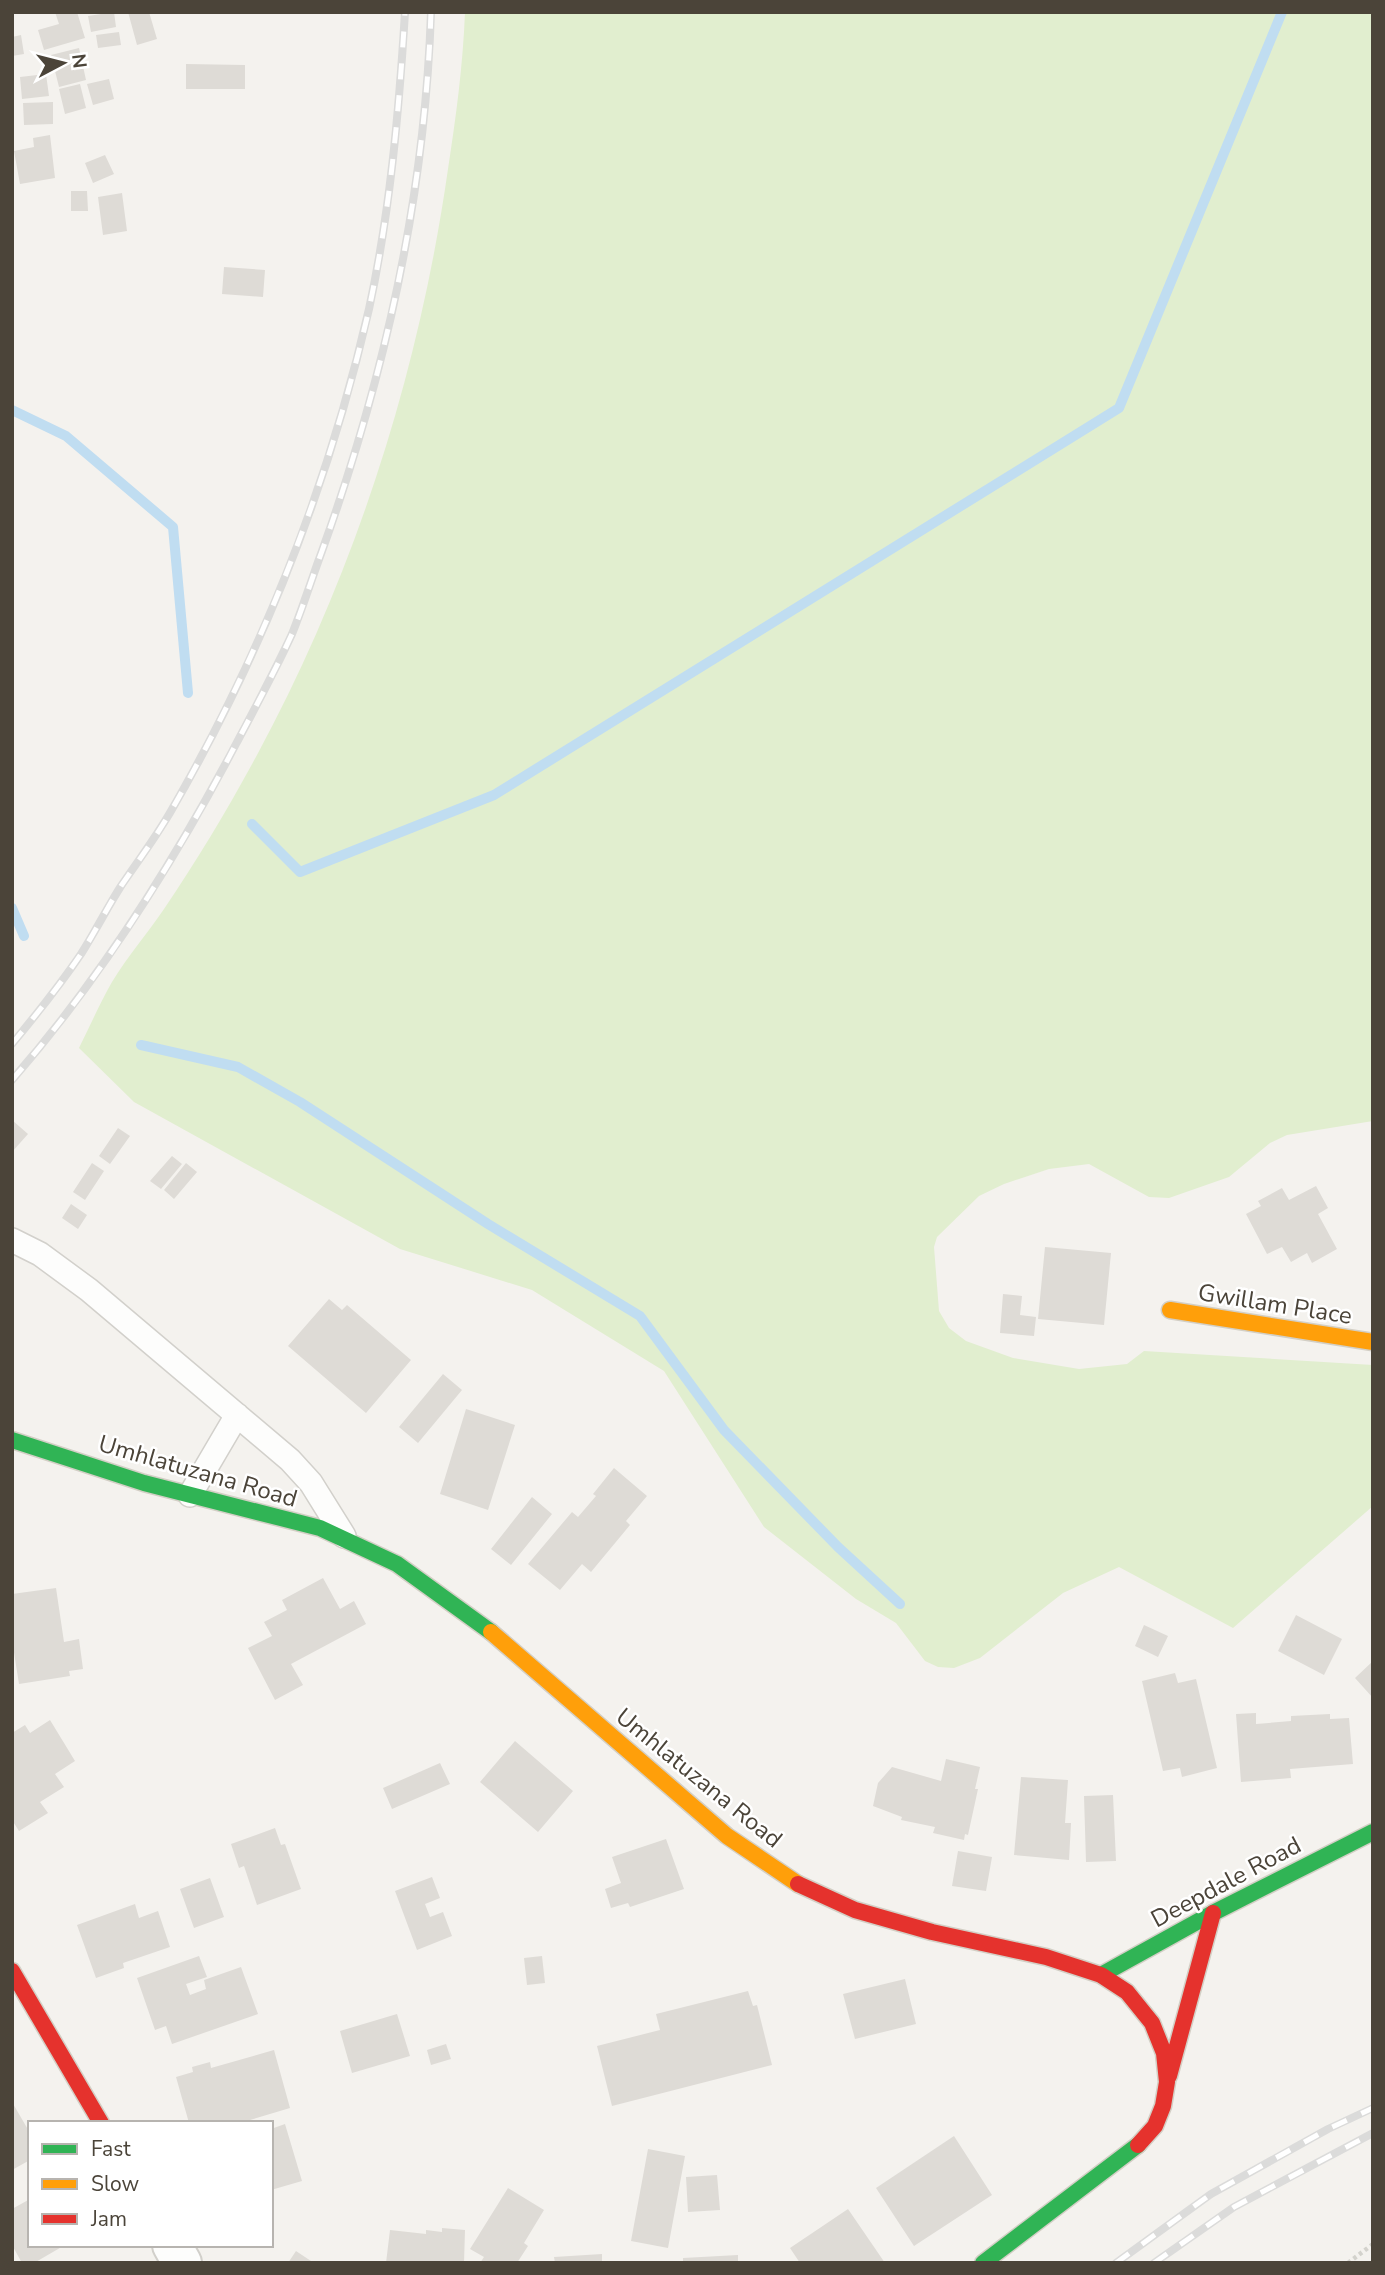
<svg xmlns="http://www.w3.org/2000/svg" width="1385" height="2275" font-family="'Nunito Sans',sans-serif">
	<rect width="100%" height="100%" fill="#f4f2ee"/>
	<path fill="#e1eecf" d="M465 12H1373V1121L1287 1135 1270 1143 1229 1177 1169 1198 1149 1197 1089 1164 1049 1169 1004 1184 979 1196 937 1237 934 1247 939 1311 949 1328 966 1341 1013 1358 1079 1369 1127 1364 1144 1351 1373 1365V1506L1233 1628 1119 1567 1063 1593 980 1658 954 1668 938 1667 925 1661 896 1623 856 1599 764 1527 664 1371 532 1290 400 1249 134 1102 79 1048C90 1026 100 1003 112 982 127 957 147 934 164 909 198 859 229 807 257 755 355 573 419 373 448 169 456 117 463 65 465 12Z"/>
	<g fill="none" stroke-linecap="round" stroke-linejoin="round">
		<path stroke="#c0ddf1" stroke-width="10" d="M12 410 66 436 173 527 188 693
			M252 824 300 872 494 795 1119 408 1282 12
			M12 908 24 936
			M141 1045 238 1067 300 1102 488 1224 640 1316 724 1430 838 1547 900 1604"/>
	</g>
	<path fill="#dedbd6" d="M55 12H77L85 38 44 50 38 30 59 24Z
		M114 12 116 27 91 32 88 16Z
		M128 12H149L157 39 137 45Z
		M119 32 121 45 98 48 96 35Z
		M21 35 24 54 12 56V37Z
		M79 48 86 80 59 87 51 55Z
		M186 64 245 65V89H186Z
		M46 74 49 96 22 99 20 77Z
		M109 79 114 99 93 105 87 84Z
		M80 84 86 108 65 114 59 89Z
		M53 102V124L24 125 23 103Z
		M50 135 55 178 20 184 14 151 34 147 33 138Z
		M105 155 114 174 93 183 85 163Z
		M71 191H87L88 211H71Z
		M122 193 127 231 103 235 98 197Z
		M224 267 265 270 263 297 222 294Z
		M12 1120 28 1134 12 1152Z
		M118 1128 130 1136 110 1164 99 1156Z
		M172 1156 182 1164 161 1189 150 1181Z
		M92 1163 104 1171 85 1200 73 1192Z
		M186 1163 197 1172 174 1199 164 1190Z
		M1316 1186 1328 1208 1318 1214 1337 1249 1312 1263 1307 1253 1291 1262 1282 1247 1267 1254 1246 1214 1261 1206 1258 1201 1282 1188 1289 1200Z
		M71 1204 87 1215 78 1229 62 1218Z
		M1045 1247 1111 1253 1104 1325 1038 1319Z
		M1003 1294 1022 1296 1020 1315 1036 1317 1034 1336 1000 1333Z
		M329 1299 342 1310 347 1305 411 1360 366 1413 288 1346Z
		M443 1374 462 1390 418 1443 399 1427Z
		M466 1409 515 1425 488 1510 440 1494Z
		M614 1468 647 1496 626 1521 630 1525 591 1572 582 1564 560 1590 528 1564 572 1512 578 1517 596 1496 593 1494Z
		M532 1497 552 1514 511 1565 491 1549Z
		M323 1578 340 1609 354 1601 366 1624 291 1664 303 1685 275 1700 248 1648 272 1636 264 1622 287 1610 282 1600Z
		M56 1588 64 1642 79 1639 83 1669 69 1671 70 1676 19 1684 12 1640V1594Z
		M1296 1615 1342 1639 1324 1675 1278 1651Z
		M1144 1625 1168 1636 1158 1657 1135 1646Z
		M1373 1661V1698L1355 1678Z
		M1175 1673 1178 1683 1196 1679 1217 1768 1182 1777 1180 1768 1163 1771 1142 1681Z
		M1256 1713V1724L1291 1721V1716L1330 1714V1719L1349 1718 1353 1764 1290 1769 1291 1778 1241 1782 1236 1714Z
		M50 1720 75 1761 55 1774 64 1787 40 1802 48 1813 19 1831 12 1820V1733L25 1725 30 1733Z
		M515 1741 573 1791 538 1832 480 1782Z
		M946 1759 980 1767 975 1789H978L968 1835 965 1834 964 1840 933 1833 935 1827 901 1820 902 1817 873 1806 878 1783 892 1767 941 1781Z
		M440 1763 450 1784 392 1809 383 1788Z
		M1021 1777 1068 1780 1065 1823H1071L1069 1860 1014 1855Z
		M1113 1795 1116 1861 1086 1862 1084 1796Z
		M275 1828 281 1845 285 1844 301 1889 257 1905 244 1866 239 1868 231 1844Z
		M666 1839 684 1889 630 1907 628 1903 611 1908 605 1889 621 1883 612 1857Z
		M958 1851 992 1857 986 1891 952 1886Z
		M432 1877 440 1898 425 1904 430 1917 443 1912 452 1936 417 1950 395 1891Z
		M210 1878 224 1917 194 1928 180 1889Z
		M135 1904 139 1918 158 1911 170 1947 123 1963 124 1968 96 1978 77 1925Z
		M199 1956 207 1977 186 1984 190 1995 206 1989 204 1980 241 1967 258 2014 172 2044 166 2026 155 2030 137 1978Z
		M542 1956 545 1983 527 1985 524 1958Z
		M905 1979 916 2024 855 2039 843 1994Z
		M748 1991 753 2006 757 2005 772 2065 612 2106 597 2046 660 2030 656 2014Z
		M397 2014 410 2056 352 2073 340 2031Z
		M446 2044 451 2059 431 2065 427 2050Z
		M274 2050 290 2108 240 2123H189L176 2077 193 2072 192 2067 210 2062 211 2068Z
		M12 2102 30 2133V2160L12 2170Z
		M285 2124 302 2181 271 2190V2129Z
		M954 2136 992 2195 914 2246 876 2188Z
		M648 2149 685 2156 668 2248 631 2241Z
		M717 2175 720 2210 688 2212 686 2177Z
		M508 2188 544 2210 524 2243 528 2246 517 2263H480L484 2257 470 2249Z
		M30 2199V2245H65L34 2263H22L12 2245V2209Z
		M848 2209 885 2263H800L790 2248Z
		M442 2228 465 2230 464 2263H386L390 2230 426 2234V2230L442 2232Z
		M296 2251 314 2263H288Z
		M602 2254V2263H555L554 2257Z
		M738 2255V2263H683V2258Z"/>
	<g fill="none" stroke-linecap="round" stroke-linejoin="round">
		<defs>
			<path id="lane" d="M12 1240 40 1254 89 1290 290 1460 311 1483 344 1536
				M190 1495 237 1415"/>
			<path id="street" d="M172 2245 182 2263"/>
			<path id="fast" d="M12 1440 144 1483 320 1528 397 1564 491 1632
				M1101 1975 1213 1913 1373 1832
				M983 2263 1138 2145"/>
			<path id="slow" d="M1170 1310 1373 1342
				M491 1632 727 1836 798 1884"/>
			<path id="jam" d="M798 1884 855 1910 932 1932 1046 1957 1101 1975 1127 1992 1152 2023 1164 2053 1167 2082 1163 2106 1155 2126 1138 2145
				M12 1971 101 2123
				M1169 2076 1213 1913"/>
		</defs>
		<use href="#lane" stroke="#d2d0cb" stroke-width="26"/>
		<use href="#street" stroke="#d2d0cb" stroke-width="42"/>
		<use href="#fast" stroke="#d3cfc5" stroke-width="19"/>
		<use href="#slow" stroke="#d3cfc5" stroke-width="19"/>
		<use href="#jam" stroke="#d3cfc5" stroke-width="19"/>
		<path stroke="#d3d2cc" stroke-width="4.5" stroke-dasharray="3.5 3.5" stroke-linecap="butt" d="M1348 2263 1373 2244"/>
		<use href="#lane" stroke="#fdfdfc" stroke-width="23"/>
		<use href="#street" stroke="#fdfdfc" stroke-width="38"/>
		<use href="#fast" stroke="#30b455" stroke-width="16"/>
		<use href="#slow" stroke="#ff9f0a" stroke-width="16"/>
		<use href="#jam" stroke="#e5322d" stroke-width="16"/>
		<defs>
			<path id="rail" d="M12 1044C36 1015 60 985 81 954 95 932 107 908 121 886 138 861 156 837 171 811 261 655 329 484 369 309 390 212 399 111 405 12
				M12 1080C101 978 173 864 236 744 255 708 275 671 292 634 303 607 312 578 322 551 384 379 425 196 431 12
				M1116 2263 1211 2194 1328 2129 1373 2108
				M1154 2263 1234 2207 1373 2133"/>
		</defs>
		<use href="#rail" stroke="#dbdbda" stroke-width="8"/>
		<use href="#rail" stroke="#fff" stroke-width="5" stroke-dasharray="16" stroke-linecap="butt"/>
	</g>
	<g text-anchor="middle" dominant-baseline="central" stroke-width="5" stroke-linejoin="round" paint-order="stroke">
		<g font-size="24" fill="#4b4439" stroke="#fff">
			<text transform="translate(1275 1304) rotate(9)">Gwillam Place</text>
			<text transform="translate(198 1471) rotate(16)">Umhlatuzana Road</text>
			<text transform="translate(699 1778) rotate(39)">Umhlatuzana Road</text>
			<text transform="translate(1226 1882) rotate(-28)">Deepdale Road</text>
		</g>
	</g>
	<rect width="1385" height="2275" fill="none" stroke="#4b4439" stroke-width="28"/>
	<rect x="28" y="2121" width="245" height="126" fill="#ffffff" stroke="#b7b4b0" stroke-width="2"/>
	<rect x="42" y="2144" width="35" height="10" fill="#30b455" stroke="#b7b4b0" stroke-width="2"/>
	<text x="91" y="2156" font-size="21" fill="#4b4439">Fast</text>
	<rect x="42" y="2179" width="35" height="10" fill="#ff9f0a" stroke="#b7b4b0" stroke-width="2"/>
	<text x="91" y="2191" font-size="21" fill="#4b4439">Slow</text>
	<rect x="42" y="2214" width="35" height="10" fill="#e5322d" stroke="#b7b4b0" stroke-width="2"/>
	<text x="91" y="2226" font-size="21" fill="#4b4439">Jam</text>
	<g transform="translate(63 63) rotate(83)" stroke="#ffffff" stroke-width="5" paint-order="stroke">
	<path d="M0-5L12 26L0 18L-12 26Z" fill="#4b4439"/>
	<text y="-10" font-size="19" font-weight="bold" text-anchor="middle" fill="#4b4439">N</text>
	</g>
</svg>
